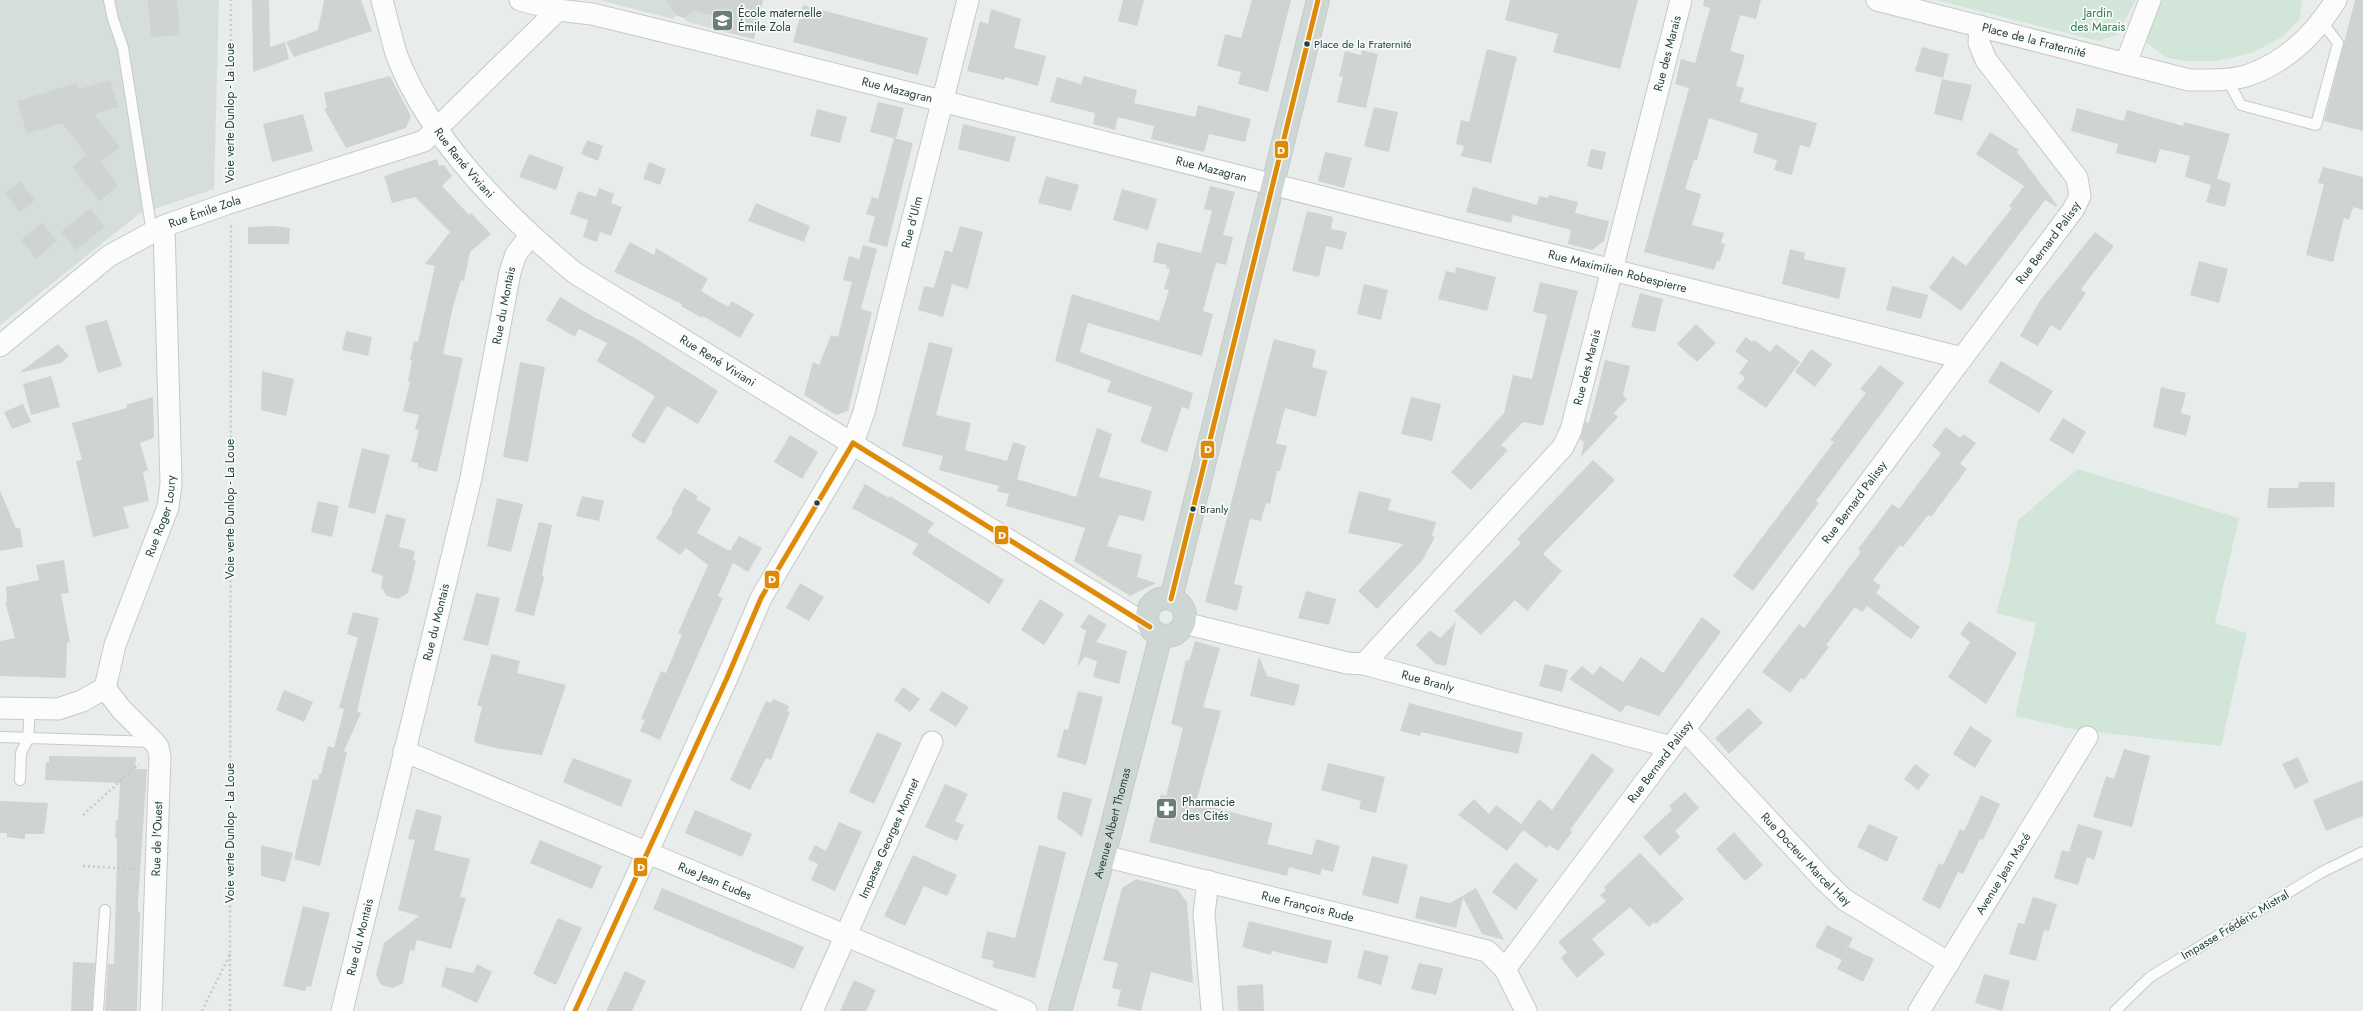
<svg xmlns="http://www.w3.org/2000/svg" width="2363" height="1011" font-family="Jost,sans-serif">
	<rect width="100%" height="100%" fill="#e8edeb"/>
	<path fill="#d6dedb" d="M0 0H219L214 189 139 214 0 325Z
		M599 0H763L754 39 688 22 684 18 676 15 673 19Z"/>
	<path fill="#d1e6d8" d="M1936 0H2136L2117 35 2099 41Z
		M2162 0H2302L2300 19 2282 37 2252 53 2217 61H2184L2167 58 2144 41Z
		M2078 469 2239 518 2215 623 2247 633 2221 746 2077 730 2015 716 2036 623 1996 613 2007 574 2018 520Z"/>
	<path fill="#cfd4d2" d="M148 0H177L180 35 151 37Z
		M252 0H269L270 47 285 42 289 59 253 72Z
		M324 0H361L372 31 294 57 286 42 318 30Z
		M666 0H763L754 39 722 31 724 19 694 11 684 18 676 15Z
		M1123 0H1144L1137 26 1118 21Z
		M1252 0H1291L1268 92 1238 84 1241 72 1217 66 1225 34 1241 38Z
		M1510 0H1638L1620 69 1553 52 1558 34 1505 20Z
		M1704 0H1761L1756 19 1740 15 1730 51 1745 55 1736 86 1744 88 1740 102 1817 123 1810 148 1800 145 1792 175 1774 170 1777 160 1753 153 1758 134 1709 118 1697 160H1694L1685 189 1701 194 1692 225 1724 233 1721 243 1725 244 1720 261H1717L1714 270 1644 252 1689 88 1675 84 1681 59 1695 63 1710 8 1703 6Z
		M2355 0H2363V131L2324 121Z
		M803 5 928 38 918 75 793 42Z
		M991 9 1021 19 1014 48 1046 56 1038 86 1005 77 1004 80 967 71 980 21 988 24Z
		M1922 47 1949 54 1943 78 1915 71Z
		M1487 49 1517 57 1491 163 1461 156 1464 146 1456 144 1461 120 1469 122Z
		M1362 50 1378 54 1366 108 1337 102 1343 77 1339 76 1345 51 1361 55Z
		M390 76 411 116 406 128 346 148 324 109 327 108 324 93Z
		M1084 76 1137 90 1134 103 1195 117 1198 105 1251 119 1245 142 1209 134 1204 152 1151 139 1154 126 1118 117 1115 130 1093 124 1095 113 1050 102 1057 77 1081 84Z
		M1942 79 1972 85 1962 121 1934 114Z
		M110 80 118 107 94 114 120 147 101 162 118 186 99 202 72 166 87 155 62 123 27 134 17 101 77 83 79 89Z
		M878 102 904 108 896 139 870 132Z
		M1374 107 1398 112 1389 152 1364 146Z
		M2077 108 2124 121 2127 110 2183 126 2184 122 2230 134 2217 179 2231 183 2225 207 2206 202 2211 185 2185 177 2190 156 2160 149 2156 163 2116 153 2118 144 2071 131Z
		M817 109 847 117 840 143 810 136Z
		M303 114 313 151 272 162 263 124Z
		M963 124 1016 137 1009 162 958 149Z
		M1990 132 2019 150 2017 152 2057 205 2056 207 2045 200 1961 311 1929 288 1953 256 1966 266 2012 208 2009 206 2024 186 1976 154Z
		M894 138 913 143 887 247 868 242 875 217 866 214 872 197 878 199Z
		M587 140 603 146 598 161 581 154Z
		M1591 149 1606 152 1602 170 1587 166Z
		M1325 152 1352 158 1344 188 1318 181Z
		M529 154 564 167 556 190 519 177Z
		M437 159 439 166 444 165 452 176 442 186 469 215 471 213 491 234 470 252 464 281 461 280 453 307 443 354 463 358 437 472 418 467V463L411 462 419 430 415 429 419 415 403 411 410 382 408 381 412 361 410 360 414 341 418 342 435 266 425 264 450 232 415 197 392 203 384 176Z
		M649 162 666 169 660 185 643 179Z
		M2323 167 2363 177V210L2353 207 2349 220 2344 218 2333 262 2306 255 2324 184 2318 183Z
		M1046 176 1079 185 1071 211 1038 203Z
		M20 181 35 200 20 212 5 193Z
		M1210 186 1235 192 1223 235 1233 237 1226 265 1216 263 1203 311 1213 314 1202 356 1088 323 1080 352 1193 393 1189 409 1182 407 1167 452 1140 442 1152 407 1107 392 1111 381 1055 361 1072 294 1159 321 1169 290 1164 289 1170 269 1166 268 1167 265 1153 262 1157 242 1201 253 1212 211 1204 209Z
		M1473 187 1537 205 1539 196 1548 198 1549 195 1578 202 1575 213 1609 221 1604 241 1592 250 1568 244 1571 230 1513 215 1511 223 1466 212Z
		M599 188 614 194 611 203 622 207 611 236 600 232 597 242 583 237 588 220 570 214 578 191 596 197Z
		M1122 189 1157 199 1148 230 1113 220Z
		M756 203 810 226 804 242 748 221Z
		M90 208 105 227 76 250 61 232Z
		M1307 211 1333 217 1331 229 1347 232 1342 250 1326 246 1319 277 1292 271Z
		M42 223 57 241 36 259 21 240Z
		M274 226 290 228 289 244H248V227Z
		M960 226 983 232 968 289 952 284 943 317 918 310 924 286 934 288 945 250 952 252Z
		M2095 232 2114 246 2081 289 2086 293 2060 331 2051 325 2038 346 2020 336 2039 302Z
		M630 242 654 255 656 248 708 279 701 291 728 307 732 301 754 314 740 338 703 316 702 318 681 306 682 304 614 272Z
		M863 245 877 249 861 309 872 312 848 411 836 415 804 395 813 362 819 365 831 335 838 337 852 282 843 280 849 256 859 259Z
		M1790 249 1805 253 1804 259 1846 268 1839 299 1782 284Z
		M2199 261 2228 269 2219 303 2190 295Z
		M1456 267 1496 277 1487 311 1438 299 1446 271 1455 273Z
		M1540 282 1578 291 1543 426 1523 422 1501 445 1508 450 1471 490 1451 472 1504 413 1513 375 1532 379 1547 315 1533 312Z
		M1364 284 1388 290 1381 320 1357 314Z
		M1892 286 1928 295 1921 319 1886 310Z
		M1640 293 1663 299 1655 332 1631 327Z
		M560 297 599 320V319L635 338 718 391 698 424 667 406 644 444 631 436 655 396 597 361 607 343 579 329 575 337 546 320Z
		M107 320 122 366 98 373 85 326Z
		M1696 324 1716 343 1697 362 1677 344Z
		M346 331 372 337 368 356 342 350Z
		M1746 337 1752 342 1754 340 1770 352 1776 344 1800 362 1766 408 1737 388 1745 378 1739 373 1748 361 1735 351Z
		M1274 339 1316 350 1312 367 1327 371 1316 417 1285 408 1276 443 1287 446 1280 471H1277L1270 504 1266 503 1261 521 1250 519 1234 584 1243 586 1237 611 1205 602Z
		M929 342 953 348 936 415 971 423 965 450 1007 461 1013 442 1026 446 1017 479 1076 497 1097 428 1112 434 1099 477 1152 491 1144 521 1119 515 1107 546 1142 555 1137 577 1156 583 1130 596 1074 561 1085 528 1006 506 1009 494 997 491 999 486 939 470 943 456 902 446Z
		M58 344 69 356 61 363 19 373Z
		M1811 349 1832 364 1815 387 1795 372Z
		M1605 360 1630 366 1623 395 1627 399 1614 413 1618 417 1581 457 1584 442 1580 439 1585 422 1589 423Z
		M2001 361 2053 391 2039 413 1988 382Z
		M520 362 545 367 528 462 503 457Z
		M1880 365 1904 383 1816 501 1819 503 1753 591 1733 576 1834 442 1830 440 1866 393 1860 389Z
		M262 371 294 379 286 416 261 410Z
		M51 376 60 407 31 415 23 384Z
		M2161 387 2186 393 2181 413 2191 416 2186 436 2153 427Z
		M153 397 154 438 140 443 148 470 143 472 149 501 123 507 129 528 93 537 76 461 82 460 72 423 127 408 126 405Z
		M1411 397 1441 404 1432 441 1401 434Z
		M23 404 31 422 12 429 4 412Z
		M2063 418 2086 432 2073 454 2049 440Z
		M1946 427 1960 438 1963 434 1976 443 1960 464 1967 469 1931 517 1928 515 1903 547 1900 545 1873 580 1881 586 1876 593 1920 627 1911 639 1867 606 1862 612 1855 607 1826 645 1829 647 1804 680 1801 678 1790 693 1762 672 1799 624 1804 628 1861 552 1858 549 1892 504 1899 509 1941 453 1932 446Z
		M790 435 818 452 802 479 774 462Z
		M362 448 390 455 375 514 348 507Z
		M1593 460 1615 480 1543 554 1562 571 1527 611 1515 600 1481 635 1454 611 1521 543 1517 539Z
		M2299 482H2335L2334 507 2267 508 2269 488H2298Z
		M865 484 889 498 890 496 934 523 927 532 1004 580 989 604 912 554 918 544 852 508Z
		M684 488 698 496 696 499 711 508 697 533 730 551 739 536 762 548 748 572 733 563 718 596 723 598 660 740 640 731 645 720 641 719 661 671 666 673 682 635 678 633 708 565 686 548 680 555 656 538 673 512 671 511Z
		M0 491 16 528H20L23 547 0 551Z
		M1359 491 1391 499 1388 510 1436 522 1432 536 1435 537 1422 561 1377 609 1358 591 1403 544 1348 533Z
		M582 496 604 501 599 521 576 516Z
		M497 498 523 504 511 552 487 546Z
		M318 501 339 506 332 537 311 532Z
		M386 514 406 519 399 547 415 551 413 560 416 561 408 593 398 599 387 596 381 587 383 576 371 572Z
		M539 522 552 525 542 574 544 578 534 616 515 611Z
		M64 560 69 593 61 594 70 642 67 643 66 678 0 676V641L15 638 5 602H7L6 587 39 580 36 565Z
		M800 583 824 597 809 621 786 608Z
		M1306 591 1336 599 1329 625 1298 618Z
		M476 593 500 598 488 646 463 640Z
		M1040 599 1064 614 1044 645 1021 630Z
		M353 612 379 618 357 711 361 713 344 751 347 752 320 866 294 859 313 779 318 780 319 774H321L328 746 334 748 344 709 339 708 358 638 347 634Z
		M1089 614 1107 625 1096 642 1127 651 1119 684 1093 677 1097 661 1085 657 1077 667 1086 631 1080 627Z
		M1702 617 1721 632 1659 716 1626 705 1621 713 1569 679 1582 666 1593 675 1600 666 1623 682 1641 657 1663 673Z
		M1969 621 2017 653 1986 704 1948 677 1970 642 1960 634Z
		M1456 622 1446 666 1436 664 1416 645 1430 630 1440 638Z
		M1195 641 1220 648 1203 707 1221 711 1196 803 1273 823 1267 844 1312 855 1316 839 1340 846 1333 872 1322 869 1320 875 1289 867 1287 876 1149 842 1161 794 1166 796 1183 728 1171 724 1186 660 1189 661Z
		M492 654 520 661 517 673 566 685 542 755 495 748 476 743 474 740 482 707 477 705Z
		M1259 657 1267 676 1300 685 1294 706 1250 696Z
		M1545 664 1568 670 1562 692 1539 686Z
		M903 687 920 699 910 712 894 700Z
		M284 690 313 702 304 722 276 710Z
		M942 691 969 707 956 727 929 710Z
		M1078 691 1103 697 1086 765 1057 757 1064 729 1068 730Z
		M773 699 789 706 787 711 790 712 771 760 766 758 750 790 730 780 766 701 771 703Z
		M1409 703 1523 733 1518 754 1421 732 1420 736 1400 731Z
		M1749 708 1763 723 1729 754 1715 738Z
		M1970 726 1992 740 1975 768 1953 754Z
		M877 732 902 743 874 804 849 792Z
		M2124 749 2150 756 2132 827 2093 817 2106 776 2114 779Z
		M1592 753 1614 770 1570 830 1572 832 1558 851 1549 845 1547 848 1523 830 1507 851 1458 815 1474 799 1489 814 1496 805 1521 824 1539 799 1552 810Z
		M49 756 136 757 135 769H147L138 902V912H140L137 1011H105L108 964H114L117 856V838H115L116 820H118L120 783 45 780 46 762H49Z
		M2298 757 2309 782 2295 789 2282 764Z
		M573 758 632 780 621 807 563 782Z
		M1328 763 1385 777 1376 813 1359 809 1361 801 1321 790Z
		M1915 764 1930 775 1918 790 1904 779Z
		M2363 780V816L2326 831 2313 800Z
		M945 784 968 794 955 821 964 825 957 841 925 827Z
		M1063 791 1092 799 1082 837 1057 818Z
		M1685 792 1699 808 1675 831 1680 837 1660 856 1643 837 1672 810 1669 806Z
		M1981 795 2000 804 1983 840 1980 839 1963 874 1958 872 1940 909 1922 900 1939 863 1943 865 1960 829 1964 831Z
		M0 801 48 803 44 834H25V839L7 837V833H0Z
		M416 809 442 816 434 850 470 859 460 897 466 898 451 949 417 940 414 951 410 950 403 983 393 988 381 985 376 975 384 943 419 916 398 910 415 840 408 839Z
		M695 810 752 834 742 857 685 833Z
		M839 822 862 832 835 891 811 880 818 864 808 859 815 845 826 851Z
		M1869 824 1898 837 1887 862 1857 847Z
		M2078 824 2103 831 2094 860 2087 857 2078 885 2054 878 2062 850 2069 852Z
		M1734 832 1763 865 1745 881 1716 849Z
		M540 840 602 866 592 889 530 863Z
		M261 845 293 853 285 882 261 876Z
		M1039 845 1066 852 1035 978 992 967 994 961 981 958 987 931 1015 938Z
		M1640 853 1684 899 1656 924 1654 922 1649 927 1630 907 1592 939 1605 954 1577 978 1561 958 1567 952 1558 942 1606 901 1600 895 1606 890 1604 887Z
		M913 855 957 875 947 896 924 886 905 926 884 916Z
		M1372 856 1408 865 1398 904 1362 895Z
		M1515 862 1538 880 1516 910 1492 892Z
		M1136 879 1178 890 1187 902 1193 983 1151 972 1141 1011 1117 1006 1121 990 1112 988 1118 963 1103 960 1122 888Z
		M662 888 804 947 794 969 653 909Z
		M1476 888 1504 940 1482 934 1463 898 1456 928 1415 918 1420 896 1450 903Z
		M2033 897 2057 904 2049 931 2044 930 2036 961 2009 954 2018 923 2024 924Z
		M303 906 330 913 311 987 307 986 305 991 283 986Z
		M558 918 582 928 556 985 533 974Z
		M1249 921 1332 941 1327 964 1272 951 1271 955 1242 947Z
		M1827 925 1853 938 1842 960 1815 947Z
		M1849 947 1874 959 1863 982 1837 969Z
		M1364 950 1389 956 1381 985 1357 978Z
		M73 962 95 963 92 1011H71Z
		M1419 963 1443 968 1436 995 1411 989Z
		M477 964 492 972 477 1003 441 986 446 967 473 973Z
		M625 971 646 981 632 1011H606Z
		M1984 974 2010 981 2002 1011 1975 1003Z
		M854 980 876 990 866 1011H840Z
		M1263 984 1264 1011H1238L1237 986Z"/>
	<g fill="none" stroke-linecap="round" stroke-linejoin="round">
		<defs>
			<path id="service" d="M109 0 113 19 123 48 152 233
				M2227 79 2241 105 2316 125 2338 43 2322 22
				M0 737 152 742
				M20 780 21 753 28 739 30 709
				M98 1011 105 910
				M2115 1011 2150 977 2322 872 2363 852"/>
			<g id="minor">
				<path id="s1" d="M382 0C387 18 391 38 397 56 429 139 507 217 575 273L1150 627"/>
				<path id="s2" d="M520 0 558 10 592 14 699 40 1962 358"/>
				<path id="s3" d="M1877 0 2189 80C2208 80 2231 81 2249 75 2288 61 2315 34 2336 0"/>
				<path d="M2126 63 2150 0"/>
				<path id="s4" d="M0 346 109 256 164 226 226 204 424 141 558 10"/>
				<path id="s5" d="M1184 623 1347 663 1364 664 1671 747"/>
				<path id="s6" d="M1364 664 1563 447 1571 430 1681 0"/>
				<path d="M105 688 121 709 154 742 158 747 160 757 151 1011"/>
				<path id="s7" d="M0 708 58 709 82 701 105 688 115 645 168 507 171 484 164 226"/>
				<path id="s8" d="M1685 730 1824 880 1845 900 1949 963"/>
				<path id="s9" d="M404 751 1026 1011"/>
				<path id="s10" d="M1104 856 1487 951 1505 969 1526 1011"/>
				<path d="M1208 881 1204 914 1212 1011"/>
				<path id="s11" d="M1505 969 2073 210 2080 196 2077 178 1986 60 1979 43 1980 26"/>
				<path id="s12" d="M342 1011 471 478 510 272 516 254 530 236"/>
				<path id="s13" d="M575 1011 727 678 761 598 853 443 864 412 968 0"/>
				<path id="s14" d="M812 1011 932 742"/>
				<path id="s15" d="M1919 1011 2087 737"/>
			</g>
			<g id="primary">
				<circle cx="1166" cy="617" r="19"/>
				<path d="M1171 599 1318 0"/>
				<path id="s16" d="M1060 1011 1104 856 1161 635"/>
			</g>
		</defs>
		<use href="#service" stroke="#c5cac8" stroke-width="12"/>
		<use href="#minor" stroke="#c5cac8" stroke-width="23"/>
		<use href="#primary" stroke="#c3ccc9" stroke-width="24"/>
		<path stroke="#c3ccca" stroke-width="2.5" stroke-dasharray="2 3" stroke-linecap="butt" d="M230 181 231 0
			M83 815 139 764
			M83 866 137 869
			M230 954V1011
			M202 1011 230 954 231 224"/>
		<use href="#service" stroke="#fcfcfc" stroke-width="10"/>
		<use href="#minor" stroke="#fcfcfc" stroke-width="21"/>
		<use href="#primary" stroke="#cfd7d5" stroke-width="22"/>
		<defs>
			<path id="bus-1" d="M853 443 1150 627
				M1171 599 1318 0
				M575 1011 727 678 761 598 853 443"/>
		</defs>
		<use href="#bus-1" stroke="#f7fbf9" stroke-width="8"/>
		<use href="#bus-1" stroke="#de8a06" stroke-width="5"/>
	</g>
	<defs>
		<symbol id="school-square" viewBox="-11 -11 22 22"><rect x="-9" y="-9" width="18" height="18" rx="4" fill="#697e78" stroke="#f7fbf9"/><path d="M0-5L7-2L0 1L-7-2ZM-4 1L0 2.5L4 1V4Q0 6-4 4Z" fill="#fff"/></symbol>
		<symbol id="pharmacy-square" viewBox="-11 -11 22 22"><rect x="-9" y="-9" width="18" height="18" rx="4" fill="#697e78" stroke="#f7fbf9"/><path d="M-2-6h4v4h4v4h-4v4h-4v-4h-4v-4h4Z" fill="#fff"/></symbol>
	</defs>
	<g fill-rule="evenodd">
		<use href="#school-square" x="710" y="8" width="25" height="25"/>
		<use href="#pharmacy-square" x="1154" y="796" width="25" height="25"/>
	</g>
	<g fill="#24423a" stroke="#f7fbf9" stroke-width="1.5">
		<circle cx="1307" cy="44" r="3.5"/>
		<circle cx="817" cy="503" r="3.5"/>
		<circle cx="1193" cy="509" r="3.5"/>
	</g>
	<g text-anchor="middle" dominant-baseline="central" stroke-width="3.5" stroke-linejoin="round" paint-order="stroke">
		<g font-size="11" fill="#24423a" stroke="#f7fbf9" text-anchor="start">
			<text x="1314" y="44">Place de la Fraternité</text>
			<text x="1200" y="509">Branly</text>
		</g>
		<g font-size="12" fill="#24423a" stroke="#f7fbf9" text-anchor="start">
			<text x="738" y="13">École maternelle<tspan x="738" dy="14">Émile Zola</tspan></text>
			<text x="1182" y="802">Pharmacie<tspan x="1182" dy="14">des Cités</tspan></text>
		</g>
		<g font-size="12" fill="#2d7a4b" stroke="#f7fbf9">
			<text x="2098" y="13">Jardin<tspan x="2098" dy="14">des Marais</tspan></text>
		</g>
		<g font-size="12" fill="#24423a" stroke="#f7fbf9">
			<text stroke="none"><textPath href="#s3" startOffset="162">Place de la Fraternité</textPath></text>
			<text stroke="none"><textPath href="#s6" startOffset="702">Rue des Marais</textPath></text>
			<text stroke="none"><textPath href="#s2" startOffset="388">Rue Mazagran</textPath></text>
			<text transform="translate(230 113) rotate(-90)">Voie verte Dunlop - La Loue</text>
			<text stroke="none"><textPath href="#s1" startOffset="185">Rue René Viviani</textPath></text>
			<text stroke="none"><textPath href="#s2" startOffset="712">Rue Mazagran</textPath></text>
			<text stroke="none"><textPath href="#s4" startOffset="247">Rue Émile Zola</textPath></text>
			<text stroke="none"><textPath href="#s13" startOffset="862">Rue d'Ulm</textPath></text>
			<text stroke="none"><textPath href="#s11" startOffset="907">Rue Bernard Palissy</textPath></text>
			<text stroke="none"><textPath href="#s2" startOffset="1131">Rue Maximilien Robespierre</textPath></text>
			<text stroke="none"><textPath href="#s12" startOffset="724">Rue du Montais</textPath></text>
			<text stroke="none"><textPath href="#s1" startOffset="509">Rue René Viviani</textPath></text>
			<text stroke="none"><textPath href="#s6" startOffset="378">Rue des Marais</textPath></text>
			<text stroke="none"><textPath href="#s11" startOffset="583">Rue Bernard Palissy</textPath></text>
			<text transform="translate(230 509) rotate(-90)">Voie verte Dunlop - La Loue</text>
			<text stroke="none"><textPath href="#s7" startOffset="291">Rue Roger Loury</textPath></text>
			<text stroke="none"><textPath href="#s12" startOffset="400">Rue du Montais</textPath></text>
			<text stroke="none"><textPath href="#s5" startOffset="251">Rue Branly</textPath></text>
			<text stroke="none"><textPath href="#s11" startOffset="259">Rue Bernard Palissy</textPath></text>
			<text stroke="none"><textPath href="#s16" startOffset="195">Avenue Albert Thomas</textPath></text>
			<text transform="translate(230 833) rotate(-90)">Voie verte Dunlop - La Loue</text>
			<text transform="translate(157 839) rotate(-88)">Rue de l'Ouest</text>
			<text stroke="none"><textPath href="#s14" startOffset="189">Impasse Georges Monnet</textPath></text>
			<text stroke="none"><textPath href="#s8" startOffset="177">Rue Docteur Marcel Hay</textPath></text>
			<text stroke="none"><textPath href="#s15" startOffset="161">Avenue Jean Macé</textPath></text>
			<text stroke="none"><textPath href="#s9" startOffset="337">Rue Jean Eudes</textPath></text>
			<text stroke="none"><textPath href="#s10" startOffset="210">Rue François Rude</textPath></text>
			<text transform="translate(2235 925) rotate(-31)">Impasse Frédéric Mistral</text>
			<text stroke="none"><textPath href="#s12" startOffset="76">Rue du Montais</textPath></text>
		</g>
	</g>
	<g stroke="#f7fbf9" stroke-width="1.5">
		<rect x="1274" y="140" width="15" height="19" rx="4" fill="#de8a06"/>
		<rect x="1200" y="440" width="15" height="19" rx="4" fill="#de8a06"/>
		<rect x="994" y="525" width="15" height="20" rx="4" fill="#de8a06"/>
		<rect x="764" y="570" width="16" height="19" rx="4" fill="#de8a06"/>
		<rect x="633" y="857" width="15" height="20" rx="4" fill="#de8a06"/>
	</g>
	<g font-size="11" text-anchor="middle" font-weight="bold" fill="#fff">
		<text x="1281" y="154">D</text>
		<text x="1208" y="453">D</text>
		<text x="1002" y="539">D</text>
		<text x="772" y="583">D</text>
		<text x="641" y="871">D</text>
	</g>
</svg>
